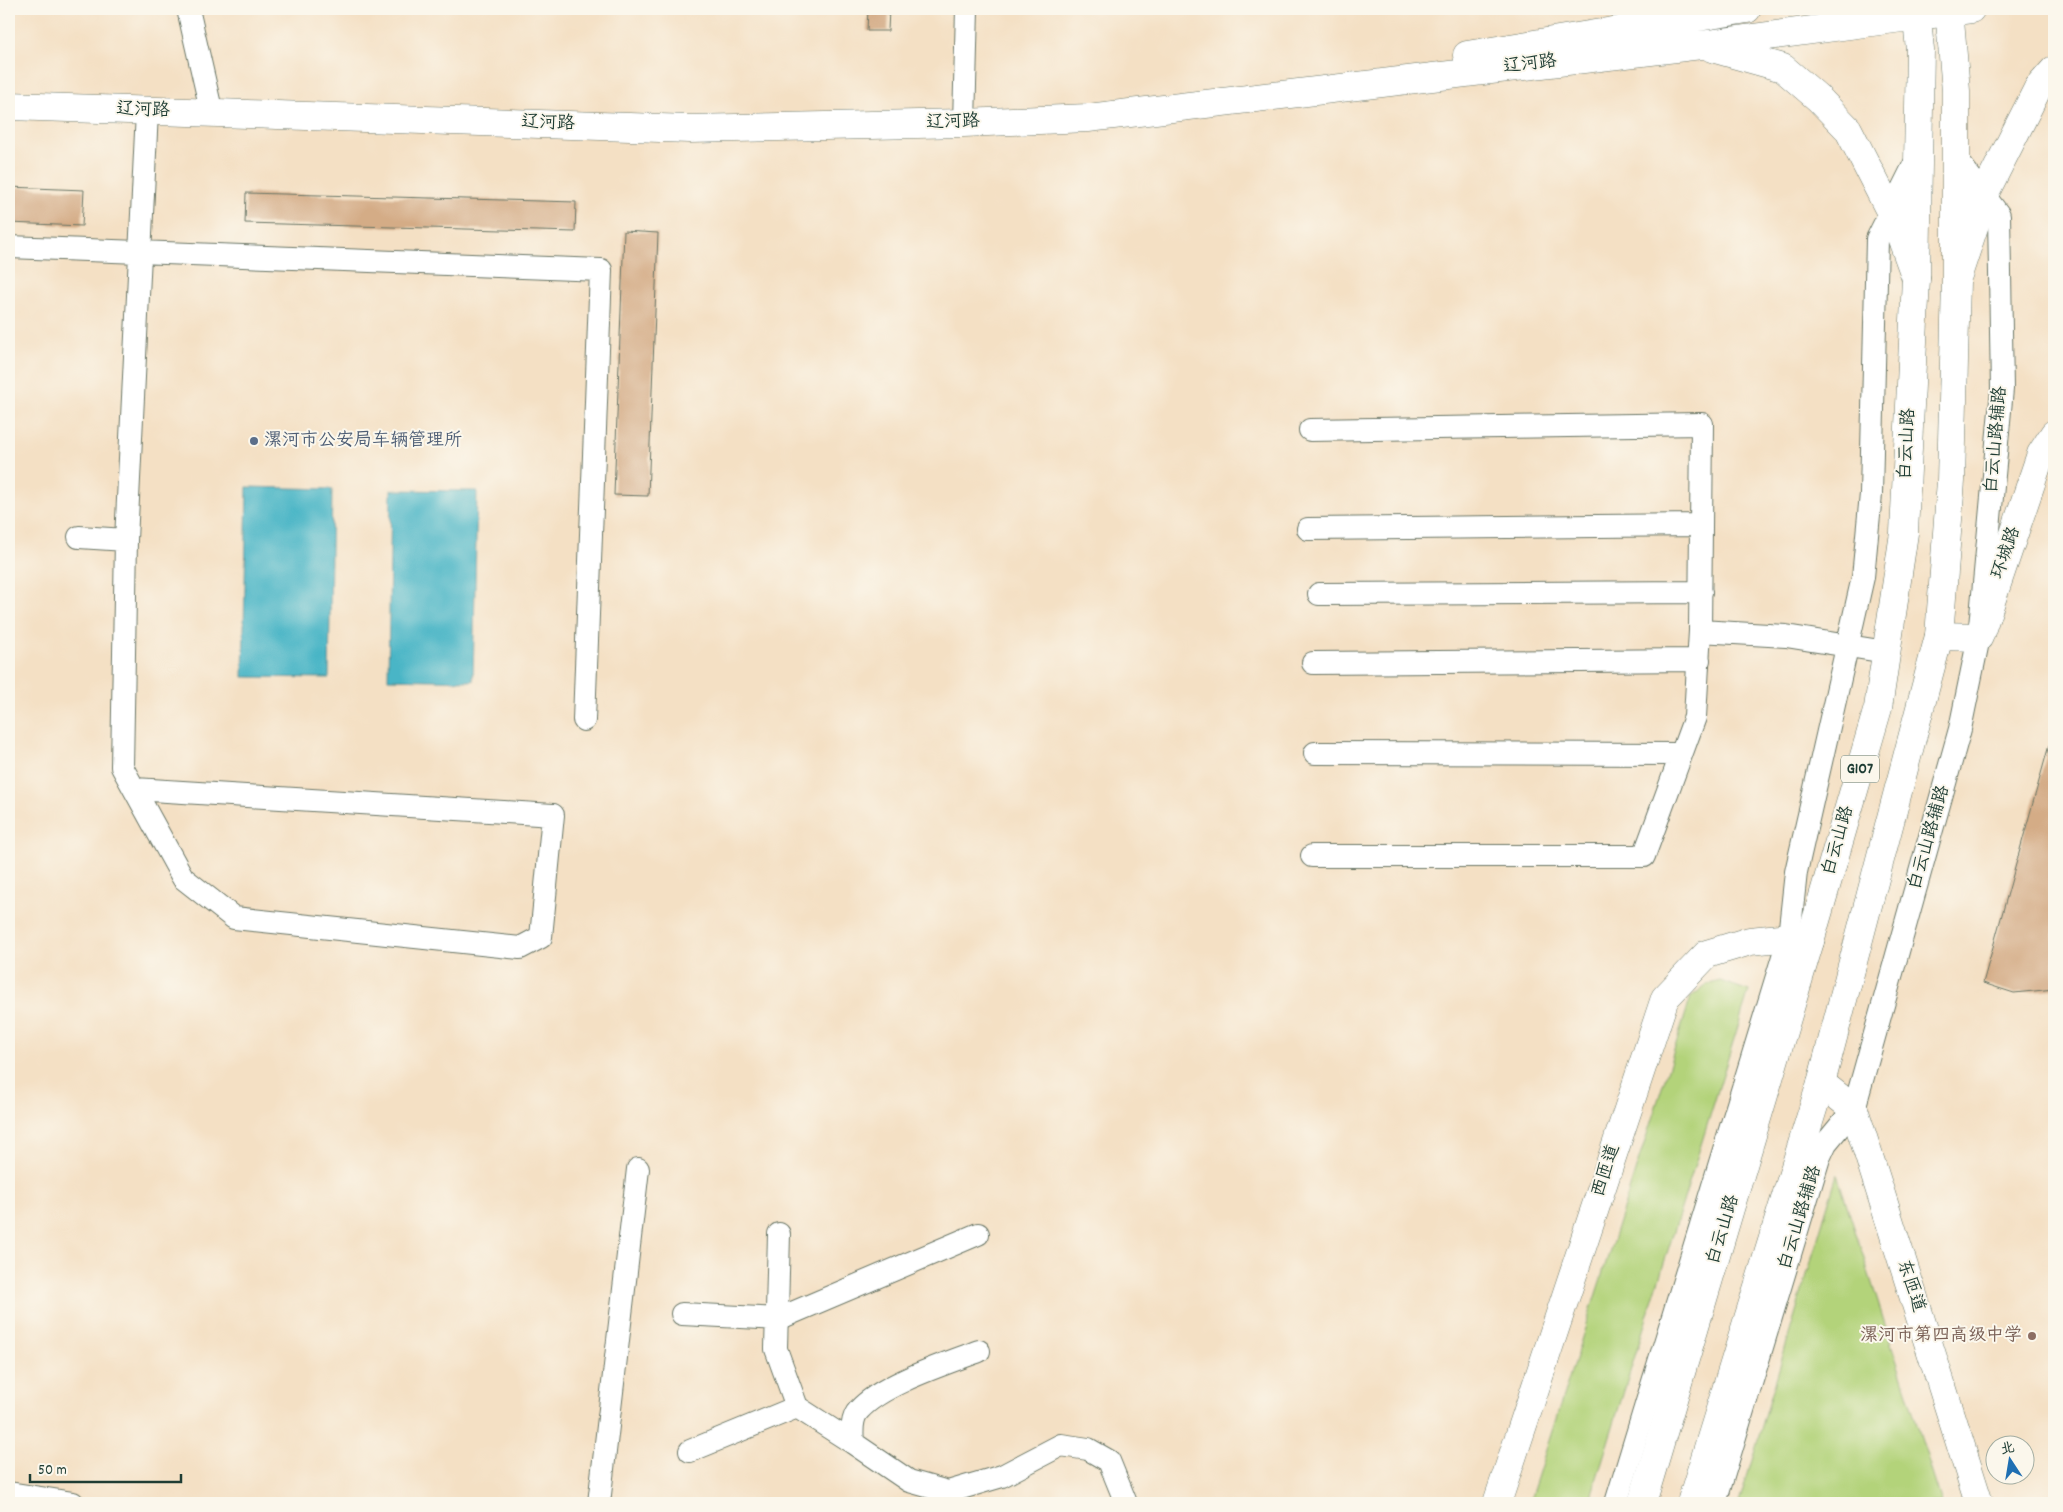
<svg xmlns="http://www.w3.org/2000/svg" width="2063" height="1512" font-family="Dekko,'LXGW WenKai TC',sans-serif">
	<rect width="100%" height="100%" fill="#fbf7ec"/>
	<filter id="ink" filterUnits="userSpaceOnUse"><feTurbulence type="fractalNoise" baseFrequency=".02" numOctaves="2"/><feDisplacementMap in="SourceGraphic" scale="10" xChannelSelector="R" yChannelSelector="G"/><feConvolveMatrix kernelMatrix="1 2 1 2 8 2 1 2 1" color-interpolation-filters="sRGB"/></filter>
	<filter id="wash" filterUnits="userSpaceOnUse"><feTurbulence type="fractalNoise" baseFrequency=".0096" numOctaves="4" result="noise"/><feDisplacementMap in="SourceGraphic" scale="20" xChannelSelector="R" yChannelSelector="G"/><feGaussianBlur stdDeviation="1.12" result="paint"/><feColorMatrix in="noise" values="0 0 0 0 0 0 0 0 0 0 0 0 0 0 0 0 0 1.4 0 .05"/><feComposite in="paint" operator="in"/></filter>
	<g filter="url(#wash)">
		<rect width="100%" height="100%" fill="#f4e0c4"/>
		<path fill="#b3d37a" stroke="#698857" d="M1720 981 1749 991 1589 1503H1529L1691 997 1706 985Z
			M1837 1174 1942 1503H1739Z"/>
		<path fill="#49b5c6" stroke="#34797d" d="M247 487 332 489 329 678 243 677Z
			M391 490 477 491 473 681 388 679Z"/>
		<g id="blocks">
			<path fill="#d4ac86" d="M868 9H889L888 31H867Z
				M9 187 84 190 82 226 9 223Z
				M246 193 576 202 575 232 245 223Z
				M624 231 658 233 648 496 614 495Z
				M2049 745 2054 746V989L2014 993 1983 983Z"/>
		</g>
	</g>
	<g filter="url(#ink)">
		<use href="#blocks" fill-opacity="0" stroke="#6a7666" stroke-width="1"/>
		<g fill="none" stroke-linecap="round" stroke-linejoin="round">
			<defs>
				<path id="minor" d="M188 9 212 114
					M964 123 967 9
					M9 247 601 270 584 720
					M1310 430 1702 424 1700 631 1695 717 1644 856H1312
					M1308 529 1701 525
					M79 537 126 540
					M1319 594 1701 592
					M1700 631 1786 636 1886 652
					M1313 663 1699 660
					M1315 753 1681 754
					M135 789 553 815 541 937 520 948 234 918 183 878 122 767 126 540 147 112
					M779 1234 776 1349 797 1407 853 1443 909 1481 948 1492 1002 1476 1061 1445 1088 1449 1109 1461 1126 1503
					M682 1314 778 1319 978 1234
					M853 1443C852 1432 851 1418 859 1410 882 1384 945 1364 979 1351
					M690 1451 797 1407
					M9 1493 73 1503
					M599 1503 638 1169
					M1616 1503 1789 937 1796 872 1863 577 1871 494 1877 239 1917 159
					M1715 1503 1819 1158 1826 1143 1854 1109 1960 729 1979 637 2002 389 1999 215 1955 157"/>
				<path id="tertiary" d="M1712 48 1783 68 1818 98 1848 129 1896 223 1916 278
					M1467 55 1747 9
					M9 106 690 129 964 123 1088 118 1701 45 1917 16
					M1939 636 1979 637 2041 454 2054 434
					M1821 1083 1854 1109 1979 1503
					M1497 1503 1665 998 1707 954 1750 941 1789 937 1810 941"/>
				<path id="secondary" d="M1917 16 1971 9
					M1958 275 1986 191 2038 88 2054 70"/>
				<path id="trunk" d="M1642 1503 1810 941 1878 708 1904 533 1916 278 1920 50 1916 9
					M1691 1503 1821 1083 1939 636 1951 481 1956 281V91L1949 9"/>
			</defs>
			<use href="#minor" stroke="#6a7666" stroke-width="24"/>
			<use href="#tertiary" stroke="#6a7666" stroke-width="29"/>
			<use href="#secondary" stroke="#6a7666" stroke-width="29"/>
			<use href="#trunk" stroke="#6a7666" stroke-width="29"/>
			<use href="#minor" stroke="#fff" stroke-width="22"/>
			<use href="#tertiary" stroke="#fff" stroke-width="28"/>
			<use href="#secondary" stroke="#fff" stroke-width="28"/>
			<use href="#trunk" stroke="#fff" stroke-width="28"/>
		</g>
	</g>
	<circle fill="#5c6f8a" stroke="#fbf7ec" stroke-width="2" cx="254" cy="441" r="5"/>
	<circle fill="#8d6e63" stroke="#fbf7ec" stroke-width="2" cx="2032" cy="1336" r="5"/>
	<g text-anchor="middle" dominant-baseline="central" stroke-width="4" stroke-linejoin="round" paint-order="stroke">
		<rect fill="#fbf7ec" stroke="#61756b" stroke-width="1" x="1841" y="755.5" width="38" height="27" rx="4"/>
		<g font-size="16" font-weight="bold" fill="#1f3d34">
			<text x="1860" y="769">G107</text>
		</g>
		<g font-size="18" fill="#1f3d34" stroke="#fbf7ec">
			<text transform="translate(1530 65) rotate(-7)">辽河路</text>
			<text transform="translate(143 111) rotate(2)">辽河路</text>
			<text transform="translate(953 123) rotate(-2)">辽河路</text>
			<text transform="translate(548 124) rotate(2)">辽河路</text>
			<text transform="translate(1997 440) rotate(-85)">白云山路辅路</text>
			<text transform="translate(1908 444) rotate(-87)">白云山路</text>
			<text transform="translate(2007 553) rotate(-71)">环城路</text>
			<text transform="translate(1930 838) rotate(-74)">白云山路辅路</text>
			<text transform="translate(1839 841) rotate(-74)">白云山路</text>
			<text transform="translate(1607 1171) rotate(-72)">西匝道</text>
			<text transform="translate(1801 1218) rotate(-73)">白云山路辅路</text>
			<text transform="translate(1724 1230) rotate(-73)">白云山路</text>
			<text transform="translate(1910 1286) rotate(72)">东匝道</text>
		</g>
		<g font-size="18" fill="#4e5e75" stroke="#fbf7ec" text-anchor="start">
			<text x="264" y="441">漯河市公安局车辆管理所</text>
		</g>
		<g font-size="18" fill="#785e54" stroke="#fbf7ec" text-anchor="end">
			<text x="2022" y="1336">漯河市第四高级中学</text>
		</g>
	</g>
	<rect width="2063" height="1512" fill="none" stroke="#fbf7ec" stroke-width="30"/>
	<g transform="translate(2010 1460) rotate(348)"><circle r="24" fill="#fbf7ec" stroke="#a3ada2"/>
	<path d="M0-4L9 19L0 12L-9 19Z" fill="#1f6fb2"/>
	<text y="-8" font-size="14" font-weight="bold" text-anchor="middle" fill="#1f3d34">北</text>
	</g>
	<path d="M30 1474v8h151v-8" fill="none" stroke="#1f3d34" stroke-width="2.5"/>
	<text x="38" y="1474" font-size="15" fill="#1f3d34" stroke="#fbf7ec" stroke-width="4" paint-order="stroke">50 m</text>
</svg>
